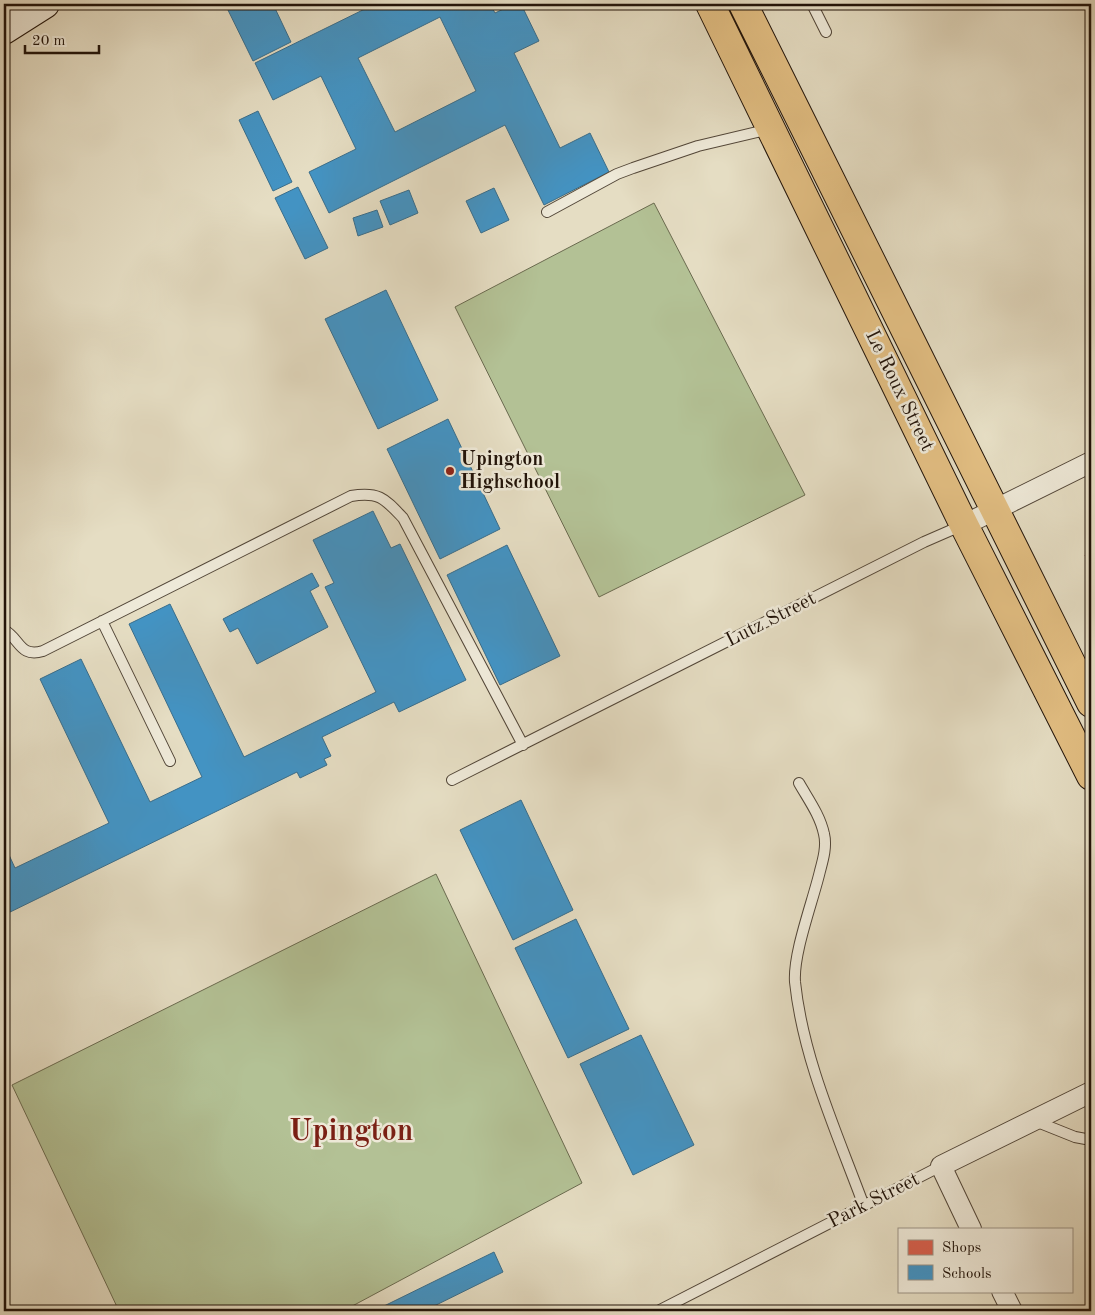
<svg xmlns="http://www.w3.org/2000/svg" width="1095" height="1315" font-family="'Old Standard TT',serif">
	<rect width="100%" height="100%" fill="#e5ddc3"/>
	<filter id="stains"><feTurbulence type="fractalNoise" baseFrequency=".004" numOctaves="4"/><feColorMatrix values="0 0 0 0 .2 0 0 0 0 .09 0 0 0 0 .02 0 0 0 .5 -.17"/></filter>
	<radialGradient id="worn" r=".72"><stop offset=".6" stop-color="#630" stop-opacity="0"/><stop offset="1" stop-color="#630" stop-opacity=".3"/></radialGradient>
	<path fill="#b3c195" stroke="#6a6a4f" d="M654 203 805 495 599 597 455 307Z
		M436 874 582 1183 343 1311H119L12 1085Z"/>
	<path fill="#d6604d" stroke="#a04939" d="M1091 552V568L1085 555Z"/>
	<path fill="#4393c3" stroke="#396d8b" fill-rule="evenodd" d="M225 4H273L291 42 253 61Z
		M375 4H490L495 13 514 4H521L539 41 514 53 560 148 590 133 609 172 544 205 505 125 329 213 309 172 356 149 321 76 273 100 255 63ZM440 17 476 91 395 132 358 58Z
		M258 111 292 182 273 191 239 120Z
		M298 187 328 248 305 259 275 198Z
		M494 188 509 220 481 233 466 201Z
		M409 190 418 213 390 225 380 201Z
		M377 210 383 227 358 236 353 218Z
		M386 290 438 400 378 429 325 319Z
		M448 419 500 529 440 559 387 449Z
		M373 511 391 548 400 544 466 680 399 712 394 702 322 737 331 756 324 759 327 765 300 778 297 772 4 915V844L15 868 109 823 40 679 81 659 150 802 202 777 129 624 170 604 244 757 376 692 325 587 334 583 313 540Z
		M507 545 560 656 500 685 447 575Z
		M312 573 319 586 310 591 328 627 257 664 238 628 230 632 223 619Z
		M521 800 573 910 513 940 460 830Z
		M576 919 629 1029 568 1058 515 948Z
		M641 1035 694 1145 633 1175 580 1064Z
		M494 1252 503 1272 424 1311H384L382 1307Z"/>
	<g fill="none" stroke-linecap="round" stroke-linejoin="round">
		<defs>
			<path id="lane" d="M812 4 826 32
				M547 212 617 174 633 168 698 146 770 129
				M102 621 170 761
				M4 630C20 638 19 658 43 651L351 496C379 491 385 499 403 518L523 745
				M452 780 924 542 963 525
				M799 783C808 799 820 815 824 834 827 846 823 860 820 871 813 901 793 953 795 982 803 1059 837 1133 864 1206
				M1035 1121 1075 1137 1091 1140
				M658 1311 941 1166"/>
			<path id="street" d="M964 525 1091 462
				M971 1229 941 1166 1091 1092
				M1002 1291 1012 1311"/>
			<path id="secondary" d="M4 30 45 4"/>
			<path id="highway" d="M710 4 964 525 1091 776
				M743 4 1091 703"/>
		</defs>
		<use href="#lane" stroke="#524638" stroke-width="12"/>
		<use href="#street" stroke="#524638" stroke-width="22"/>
		<use href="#secondary" stroke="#211309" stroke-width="30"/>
		<use href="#highway" stroke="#211309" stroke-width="30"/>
		<use href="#lane" stroke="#eee9d8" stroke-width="10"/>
		<use href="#street" stroke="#eee9d8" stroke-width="20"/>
		<use href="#secondary" stroke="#eee9d8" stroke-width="28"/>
		<use href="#highway" stroke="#e2be82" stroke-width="28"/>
	</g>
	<circle fill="#8f2418" stroke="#eee9d8" stroke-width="2" cx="450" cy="471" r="5"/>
	<g text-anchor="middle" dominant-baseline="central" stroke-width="5" stroke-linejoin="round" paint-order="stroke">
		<g font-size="20" fill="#211309" stroke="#eee9d8">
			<text transform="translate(899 391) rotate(64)">Le Roux Street</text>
			<text transform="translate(771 620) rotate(-27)">Lutz Street</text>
			<text transform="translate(874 1201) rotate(-27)">Park Street</text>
		</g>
		<g font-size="20" font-weight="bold" fill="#211309" stroke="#eee9d8" text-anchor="start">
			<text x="460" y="460">Upington<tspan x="460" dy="23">Highschool</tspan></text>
		</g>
		<g font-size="30" font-weight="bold" fill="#7a1f14" stroke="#eee9d8">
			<text x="351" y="1132">Upington</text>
		</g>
	</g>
	<rect width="1095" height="1315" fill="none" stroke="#e5ddc3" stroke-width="20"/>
	<rect x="5" y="5" width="1085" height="1305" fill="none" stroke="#211309" stroke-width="2.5"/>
	<rect x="10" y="10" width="1075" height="1295" fill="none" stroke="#211309"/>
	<rect x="898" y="1228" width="175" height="65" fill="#eee9d8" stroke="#9c9385"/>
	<rect x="908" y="1240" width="25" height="15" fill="#d6604d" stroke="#9c9385"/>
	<text x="942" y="1252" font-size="15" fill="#211309">Shops</text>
	<rect x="908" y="1265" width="25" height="15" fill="#4393c3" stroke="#9c9385"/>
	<text x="942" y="1278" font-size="15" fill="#211309">Schools</text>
	<path d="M25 45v8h74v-8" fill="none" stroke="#211309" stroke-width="2.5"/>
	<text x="32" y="45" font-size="15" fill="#211309" stroke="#eee9d8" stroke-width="4" paint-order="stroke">20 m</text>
	<rect width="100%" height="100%" filter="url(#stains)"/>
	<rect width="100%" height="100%" fill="url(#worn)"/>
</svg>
